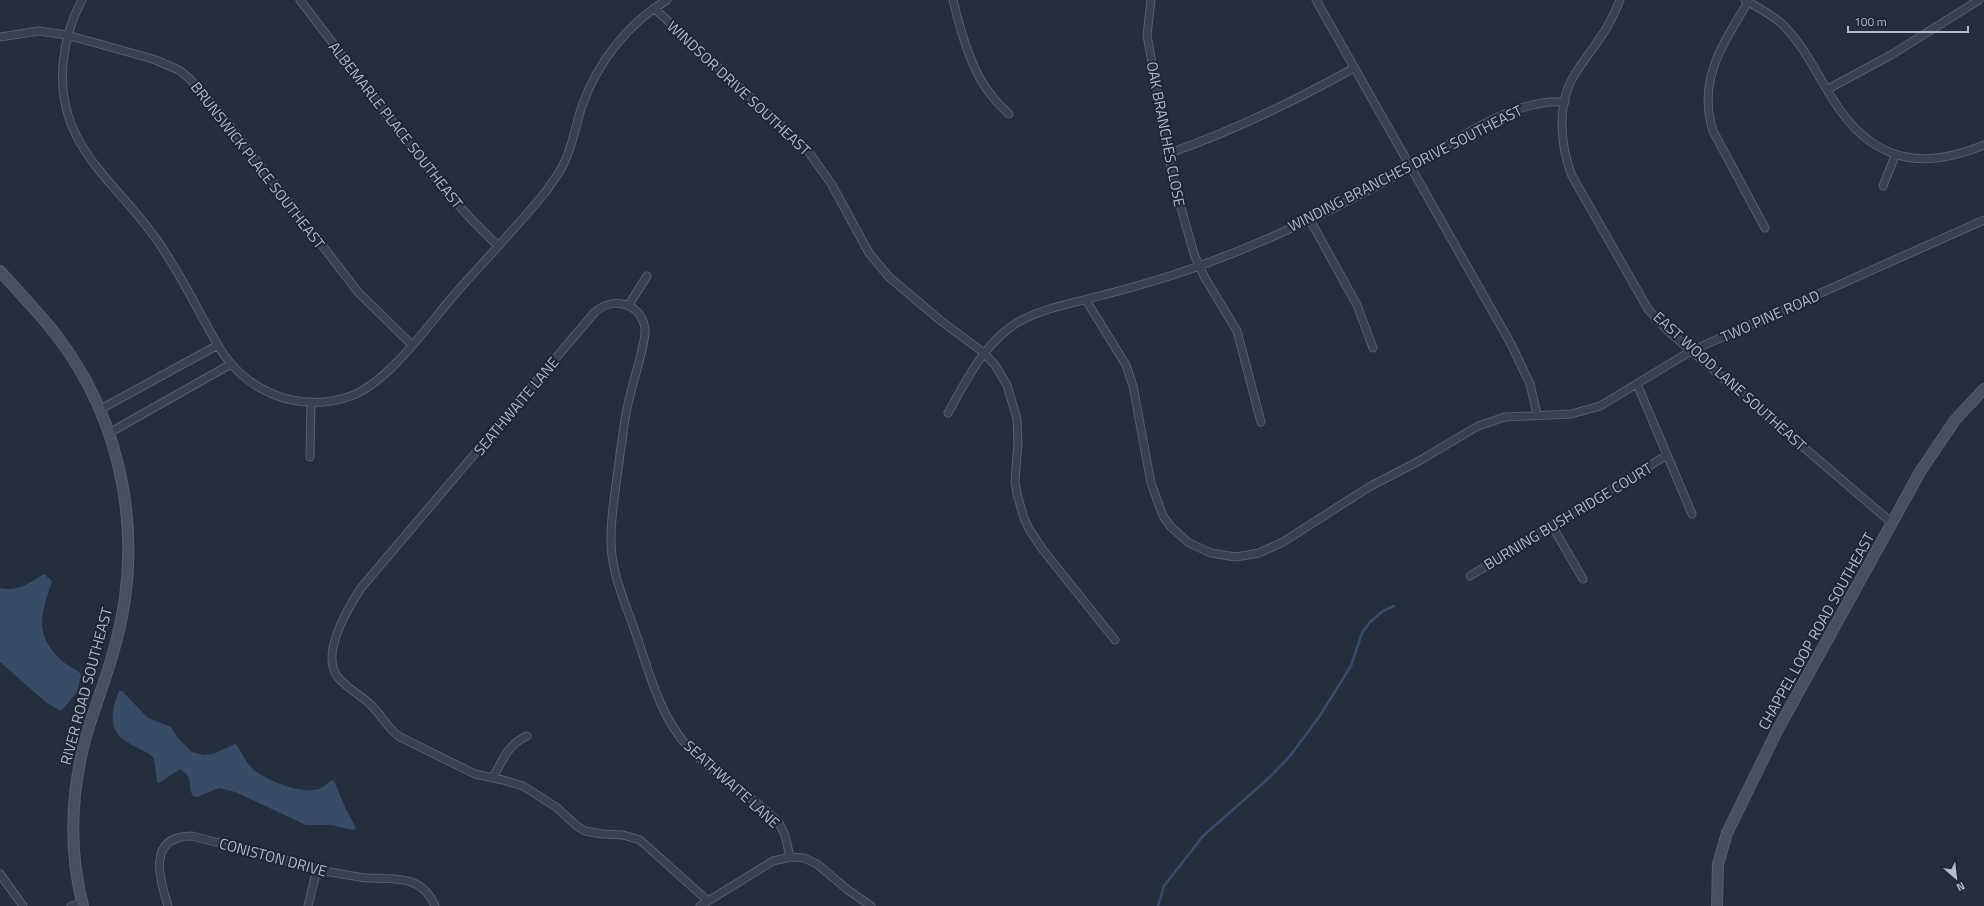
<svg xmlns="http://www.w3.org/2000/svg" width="1984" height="906" font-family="'Titillium Web',sans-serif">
	<rect width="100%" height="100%" fill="#242f3e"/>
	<path fill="#394c67" d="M44 574 52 581C42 612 33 632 59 658 65 665 75 668 81 674L77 692 61 711 47 703 0 662V588C18 592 29 583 44 574Z
		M119 691H122L148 718 171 727 177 737 192 752 203 755 213 754 235 744C242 751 244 760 251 767 263 780 302 795 319 789 324 787 328 783 332 780L334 781 345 807 356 828 353 830 331 825H306L235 792 219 788 197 797 193 796C186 784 196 780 180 769L159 783 157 782 154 758C140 745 115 744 113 721 112 710 115 701 119 691Z"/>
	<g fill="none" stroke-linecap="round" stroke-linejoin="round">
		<path stroke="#394c67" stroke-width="2.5" d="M1158 906 1164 886 1203 836 1270 777 1290 756 1319 717 1351 666 1362 633 1370 622 1383 611 1394 606"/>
		<defs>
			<path id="street" d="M82 0C71 20 65 41 63 64 56 150 120 183 161 246 176 269 189 292 201 315 211 332 219 351 232 365 263 399 308 411 351 396 390 381 428 325 455 294 486 259 518 226 547 190 552 182 558 175 562 167 573 148 575 126 582 106 597 63 628 23 667 0
				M300 0 444 189 471 219 498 246
				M953 0C960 30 972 73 992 96 997 103 1003 108 1009 114
				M1151 0 1147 35 1173 180 1195 257 1205 278 1237 331 1261 422
				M1316 0 1511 344 1530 384 1537 414
				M1620 0C1616 9 1612 19 1607 27 1596 46 1581 62 1571 81 1557 109 1561 148 1572 176L1648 309 1667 330 1892 523
				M1745 0C1754 5 1776 18 1783 25 1808 50 1820 82 1840 110 1878 164 1927 169 1984 145
				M1748 2C1723 44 1697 80 1713 131L1765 228
				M654 8 806 148 832 185 869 253 889 277 941 321 984 353 995 365 1007 385 1017 419 1018 443 1015 481 1017 494 1024 518 1029 529 1043 550 1115 640
				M0 37 38 31 67 35 153 59 179 70 190 79 218 110 358 292 412 345
				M1828 89 1891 55 1979 0
				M1167 154C1233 131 1293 102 1354 68
				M1883 186 1895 156
				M1310 220 1357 305 1373 348
				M1086 300 1126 365 1133 386 1151 483 1163 516 1171 527 1189 543 1211 553 1236 557 1259 553 1283 542 1369 487 1419 461 1478 426 1505 417 1571 414 1600 406 1691 351 1984 220
				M628 306 647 276
				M1637 384 1692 514
				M99 410 218 345
				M948 413C967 379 985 341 1020 321 1040 310 1065 305 1087 299 1116 292 1145 284 1173 275 1252 249 1328 213 1401 173 1447 147 1511 97 1565 102
				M109 433 231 364
				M310 457 311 402
				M1552 526 1583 579
				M1470 576 1667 455
				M493 778C502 761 508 744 527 736
				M0 874 23 906
				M708 901 640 840 623 835 602 834 585 831 577 826 556 807 523 786 503 780 475 774 400 737C388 729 382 716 372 706 361 695 346 688 337 676 321 653 348 608 361 588L594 313C612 296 640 302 645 328 647 340 631 388 628 404 624 420 623 437 620 454 617 483 610 514 611 544 612 574 625 603 635 631 649 671 659 715 688 747 714 776 752 794 779 823L785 835 790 857
				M71 906 83 903
				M168 906C159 878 147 836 192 836L330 872C343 874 355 877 368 878 396 879 422 875 435 906
				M308 906 317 869
				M700 906 773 861 790 857 804 858 817 864 848 890 871 906"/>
			<path id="secondary" d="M0 271C18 291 37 311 54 332 125 423 146 543 113 653 105 682 93 711 85 740 71 794 69 852 83 906
				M1717 906 1718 864 1727 833 1778 729 1920 472 1955 420 1984 389"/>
		</defs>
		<use href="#street" stroke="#565f6c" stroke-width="9"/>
		<use href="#secondary" stroke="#565f6c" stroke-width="12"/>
		<use href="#street" stroke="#38414e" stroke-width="7"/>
		<use href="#secondary" stroke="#465061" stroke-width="10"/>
	</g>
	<g text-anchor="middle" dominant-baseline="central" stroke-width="4" stroke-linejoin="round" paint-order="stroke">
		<g font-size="15" fill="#b4bcc9" stroke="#1d2633">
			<text transform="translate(739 88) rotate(43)">WINDSOR DRIVE SOUTHEAST</text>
			<text transform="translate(396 125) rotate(52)">ALBEMARLE PLACE SOUTHEAST</text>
			<text transform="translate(1166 134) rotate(79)">OAK BRANCHES CLOSE</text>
			<text transform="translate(258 165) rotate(52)">BRUNSWICK PLACE SOUTHEAST</text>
			<text transform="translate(1405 168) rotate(-27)">WINDING BRANCHES DRIVE SOUTHEAST</text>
			<text transform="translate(1770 316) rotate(-24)">TWO PINE ROAD</text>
			<text transform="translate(1730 381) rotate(42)">EAST WOOD LANE SOUTHEAST</text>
			<text transform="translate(516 406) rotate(-50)">SEATHWAITE LANE</text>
			<text transform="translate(1568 516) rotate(-31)">BURNING BUSH RIDGE COURT</text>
			<text transform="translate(1816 631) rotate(-61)">CHAPPEL LOOP ROAD SOUTHEAST</text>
			<text transform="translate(86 686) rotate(-75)">RIVER ROAD SOUTHEAST</text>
			<text transform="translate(732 784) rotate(42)">SEATHWAITE LANE</text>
			<text transform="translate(273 857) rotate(15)">CONISTON DRIVE</text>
		</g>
	</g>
	<g transform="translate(1956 878) rotate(152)" stroke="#1d2633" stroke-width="3" paint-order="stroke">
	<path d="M0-3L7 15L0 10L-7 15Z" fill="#b4bcc9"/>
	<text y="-6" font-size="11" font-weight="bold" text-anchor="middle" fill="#b4bcc9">N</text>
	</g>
	<path d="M1848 26v6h120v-6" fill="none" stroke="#b4bcc9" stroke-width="2"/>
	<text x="1854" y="26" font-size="12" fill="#b4bcc9" stroke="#1d2633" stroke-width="3" paint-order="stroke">100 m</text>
</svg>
